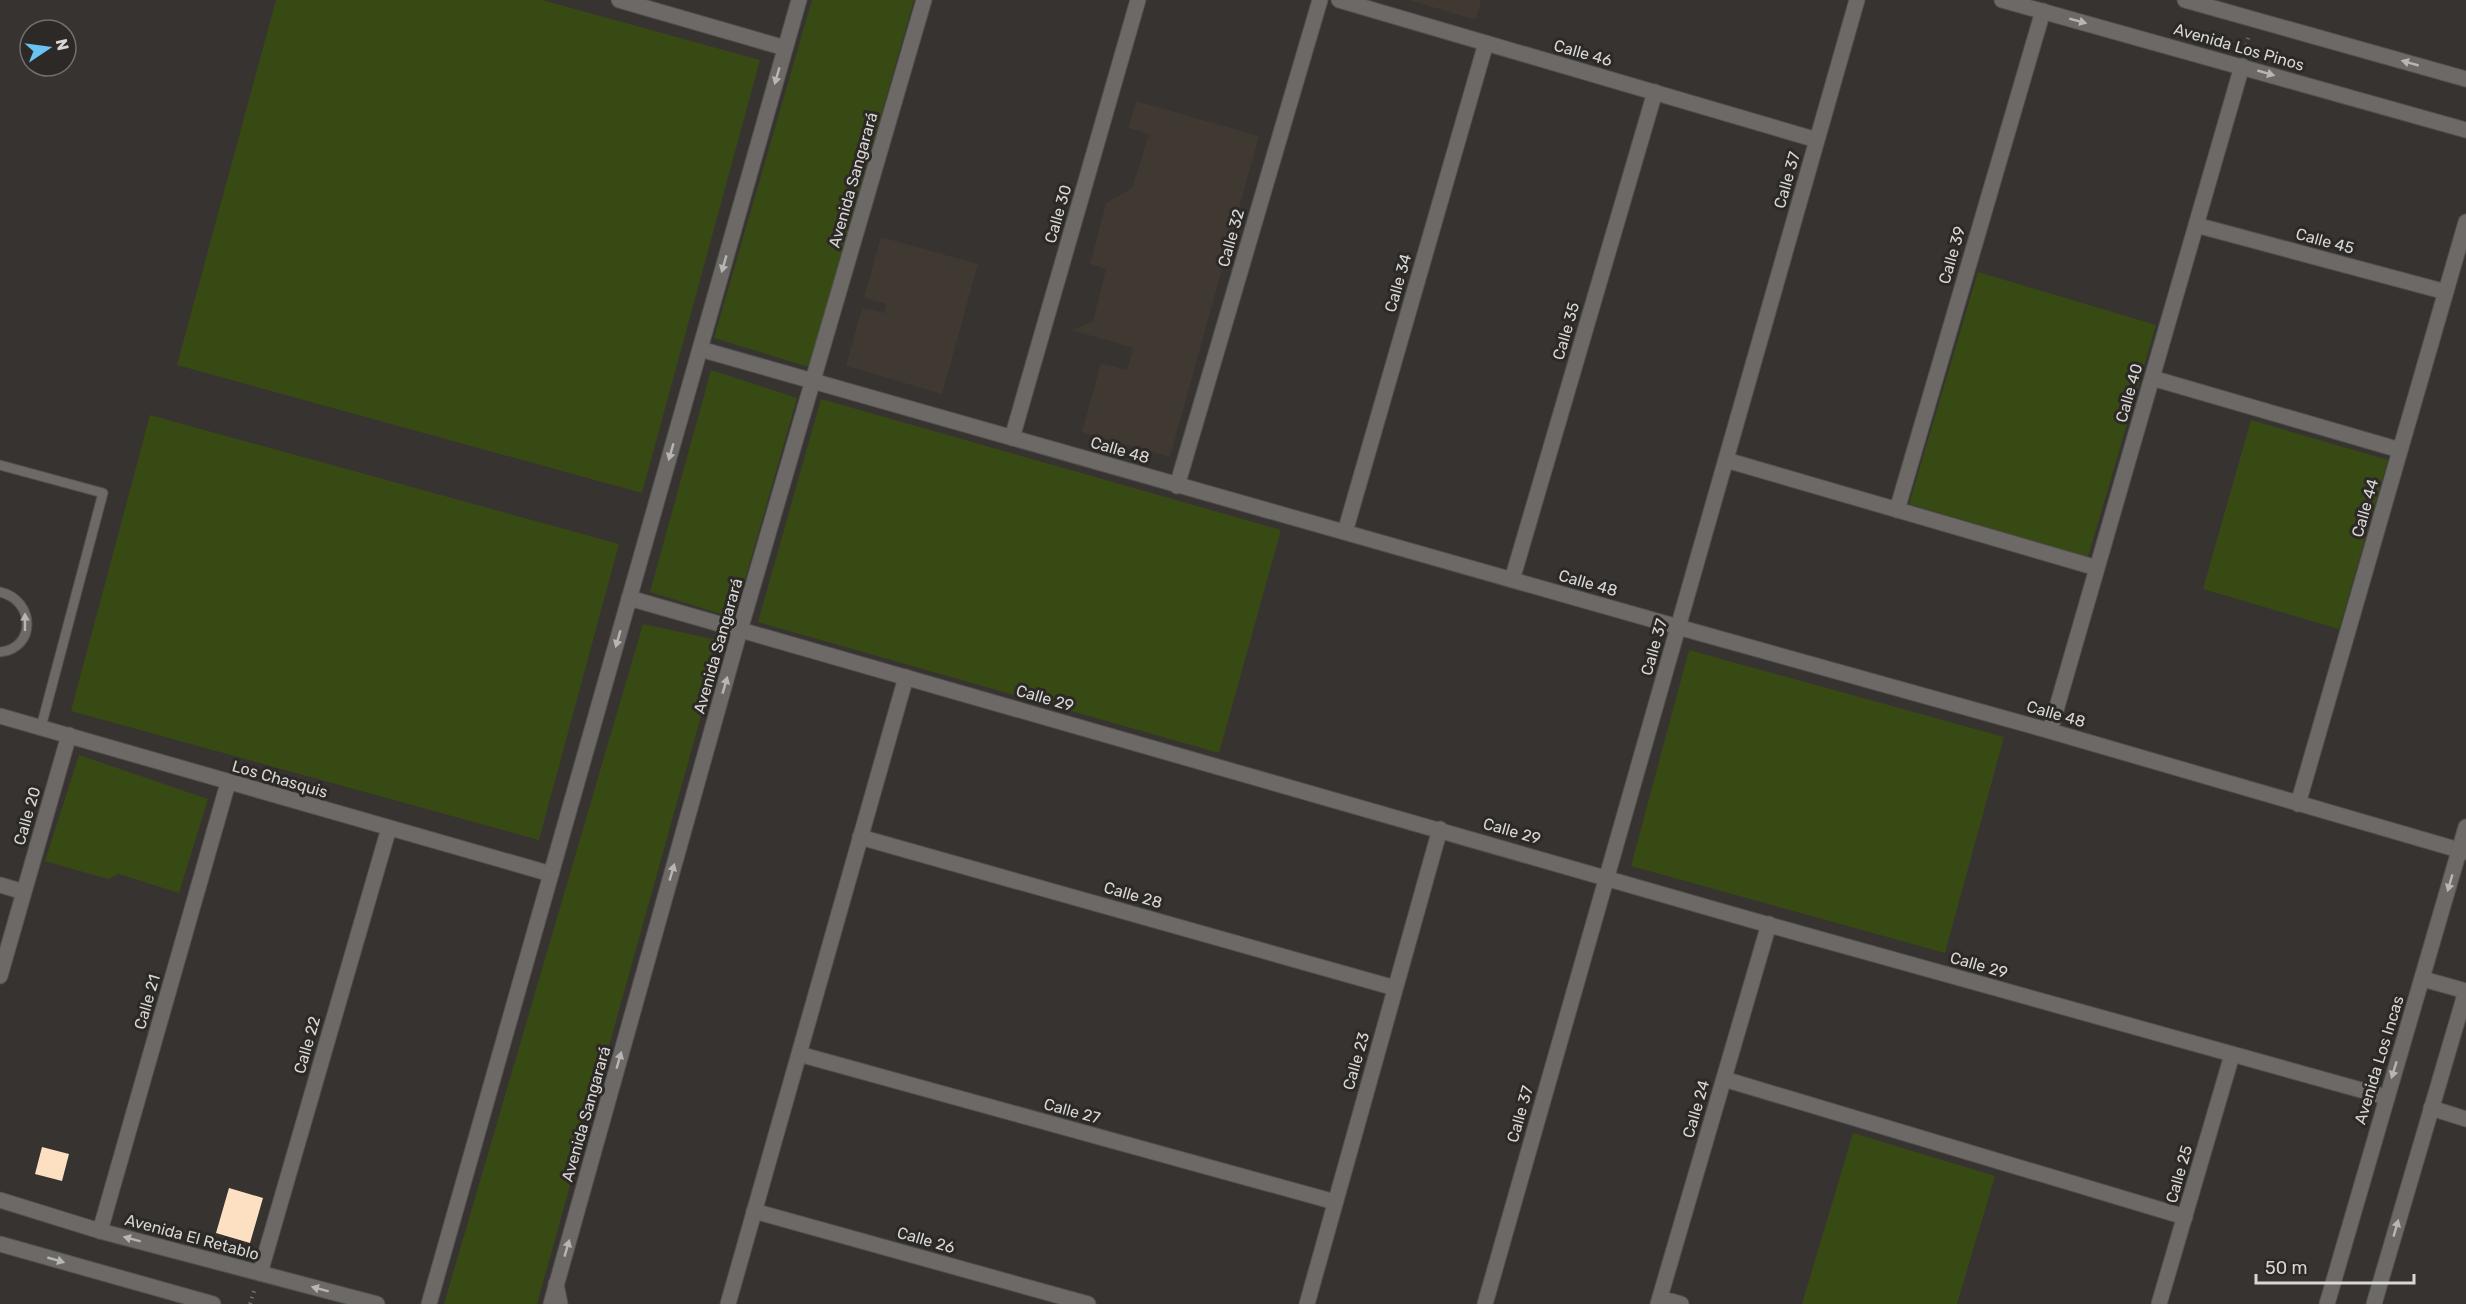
<svg xmlns="http://www.w3.org/2000/svg" width="2466" height="1304" font-family="Rubik,sans-serif">
	<rect width="100%" height="100%" fill="#363331"/>
	<path fill="#403931" d="M1409 0H1481L1476 20Z
		M1136 101 1259 136 1170 457 1082 432 1101 363 1127 370 1133 348 1072 330 1093 321 1106 269 1090 264 1106 203 1132 188 1149 134 1128 128Z
		M881 237 978 264 942 394 846 366 862 308 884 313 886 304 864 298Z"/>
	<path fill="#384a13" d="M276 0H542L760 60 642 493 177 365Z
		M812 0H914L809 367 714 338Z
		M1978 272 2156 325 2088 557 1909 504Z
		M711 370 797 398 734 618 650 592Z
		M821 399 1281 530 1219 753 758 622Z
		M150 415 619 544 539 840 71 711Z
		M2251 420 2388 460 2339 629 2203 589Z
		M643 624 722 641 537 1304H444Z
		M1689 650 2004 737 1945 953 1631 866Z
		M79 755 208 799 179 893 119 874 108 879 45 861Z
		M1853 1133 1995 1176 1957 1304H1802Z"/>
	<path fill="#fde0c2" d="M42 1147 69 1154 62 1181 35 1174Z
		M229 1188 263 1198 250 1243 216 1233Z"/>
	<g fill="none" stroke-linecap="round" stroke-linejoin="round">
		<defs>
			<path id="service" d="M0 465 103 493 41 727
				M0 592C35 600 37 648 0 652"/>
			<path id="minor" d="M619 0 785 48
				M1339 0 1817 140
				M2196 225 2446 292
				M700 349 1678 627 2050 731 2466 852
				M2152 378 2400 450
				M1012 438 1138 0
				M1726 460 2097 568
				M1177 486 1320 0
				M1897 510 2043 11
				M1345 532 1486 43
				M1512 580 1655 92
				M629 598 1748 919 2386 1097
				M0 716 551 874
				M2050 731 2242 66
				M2298 804 2466 222
				M860 837 1395 988
				M0 885 24 892
				M0 976 69 735
				M799 1054 1335 1202
				M1724 1079 2185 1217
				M2431 1108 2466 1119
				M754 1211 1088 1304
				M100 1231 228 783
				M260 1273 389 828
				M1660 1298 1681 1304
				M728 1304 906 677
				M1307 1304 1440 829
				M1485 1304 1857 0
				M1658 1304 1769 924
				M2159 1304 2232 1055"/>
			<path id="tertiary" d="M2002 0 2466 130
				M2185 0 2466 79
				M429 1304 799 0
				M551 1304 740 630 924 0"/>
			<path id="secondary" d="M2423 979 2466 991
				M0 1200 100 1231 377 1304
				M0 1244 213 1304
				M556 1284 560 1304
				M2327 1304 2466 827
				M2374 1304 2466 991"/>
		</defs>
		<use href="#service" stroke="#51504e" stroke-width="11"/>
		<use href="#minor" stroke="#51504e" stroke-width="17"/>
		<use href="#tertiary" stroke="#51504e" stroke-width="17"/>
		<use href="#secondary" stroke="#51504e" stroke-width="17"/>
		<path stroke="#706e6c" stroke-width="4" stroke-dasharray="1.5 4.5" stroke-linecap="butt" d="M2245 51 2249 35
			M250 1304 255 1288"/>
		<use href="#service" stroke="#6c6966" stroke-width="9"/>
		<use href="#minor" stroke="#6c6966" stroke-width="15"/>
		<use href="#tertiary" stroke="#6c6966" stroke-width="15"/>
		<use href="#secondary" stroke="#6c6966" stroke-width="15"/>
	</g>
	<defs><path id="oneway-solid" d="M-6-.8H1V-3.2L6.5 0L1 3.2V.8H-6Z" transform="scale(1.5)"/></defs>
	<g fill="#b8b6b4">
		<use href="#oneway-solid" transform="translate(2078 21) rotate(15)"/>
		<use href="#oneway-solid" transform="translate(2410 63) rotate(-164)"/>
		<use href="#oneway-solid" transform="translate(2266 73) rotate(16)"/>
		<use href="#oneway-solid" transform="translate(777 76) rotate(106)"/>
		<use href="#oneway-solid" transform="translate(724 264) rotate(106)"/>
		<use href="#oneway-solid" transform="translate(671 452) rotate(106)"/>
		<use href="#oneway-solid" transform="translate(25 622) rotate(-90)"/>
		<use href="#oneway-solid" transform="translate(618 639) rotate(106)"/>
		<use href="#oneway-solid" transform="translate(725 685) rotate(-74)"/>
		<use href="#oneway-solid" transform="translate(672 872) rotate(-74)"/>
		<use href="#oneway-solid" transform="translate(2450 883) rotate(106)"/>
		<use href="#oneway-solid" transform="translate(619 1060) rotate(-74)"/>
		<use href="#oneway-solid" transform="translate(2394 1070) rotate(107)"/>
		<use href="#oneway-solid" transform="translate(2396 1228) rotate(-74)"/>
		<use href="#oneway-solid" transform="translate(132 1239) rotate(-165)"/>
		<use href="#oneway-solid" transform="translate(567 1248) rotate(-74)"/>
		<use href="#oneway-solid" transform="translate(56 1260) rotate(16)"/>
		<use href="#oneway-solid" transform="translate(320 1289) rotate(-165)"/>
	</g>
	<g text-anchor="middle" dominant-baseline="central" stroke-width="6" stroke-linejoin="round" paint-order="stroke">
		<g font-size="16" fill="#d8d7d5" stroke="#2c2927">
			<text transform="translate(2239 47) rotate(16)">Avenida Los Pinos</text>
			<text transform="translate(1583 53) rotate(16)">Calle 46</text>
			<text transform="translate(853 180) rotate(-74)">Avenida Sangarará</text>
			<text transform="translate(1787 180) rotate(-74)">Calle 37</text>
			<text transform="translate(1058 214) rotate(-74)">Calle 30</text>
			<text transform="translate(1231 238) rotate(-74)">Calle 32</text>
			<text transform="translate(2325 241) rotate(15)">Calle 45</text>
			<text transform="translate(1952 255) rotate(-74)">Calle 39</text>
			<text transform="translate(1398 283) rotate(-74)">Calle 34</text>
			<text transform="translate(1566 331) rotate(-74)">Calle 35</text>
			<text transform="translate(2129 393) rotate(-74)">Calle 40</text>
			<text transform="translate(1120 450) rotate(16)">Calle 48</text>
			<text transform="translate(2365 508) rotate(-74)">Calle 44</text>
			<text transform="translate(1588 583) rotate(16)">Calle 48</text>
			<text transform="translate(718 646) rotate(-74)">Avenida Sangarará</text>
			<text transform="translate(1654 647) rotate(-74)">Calle 37</text>
			<text transform="translate(1045 698) rotate(16)">Calle 29</text>
			<text transform="translate(2056 714) rotate(16)">Calle 48</text>
			<text transform="translate(280 779) rotate(16)">Los Chasquis</text>
			<text transform="translate(27 816) rotate(-74)">Calle 20</text>
			<text transform="translate(1512 831) rotate(16)">Calle 29</text>
			<text transform="translate(1133 895) rotate(16)">Calle 28</text>
			<text transform="translate(1979 965) rotate(16)">Calle 29</text>
			<text transform="translate(147 1002) rotate(-74)">Calle 21</text>
			<text transform="translate(307 1045) rotate(-74)">Calle 22</text>
			<text transform="translate(2379 1060) rotate(-73)">Avenida Los Incas</text>
			<text transform="translate(1356 1061) rotate(-74)">Calle 23</text>
			<text transform="translate(1696 1109) rotate(-74)">Calle 24</text>
			<text transform="translate(1072 1111) rotate(15)">Calle 27</text>
			<text transform="translate(586 1114) rotate(-74)">Avenida Sangarará</text>
			<text transform="translate(1520 1114) rotate(-74)">Calle 37</text>
			<text transform="translate(2179 1174) rotate(-74)">Calle 25</text>
			<text transform="translate(192 1237) rotate(15)">Avenida El Retablo</text>
			<text transform="translate(926 1240) rotate(16)">Calle 26</text>
		</g>
	</g>
	<g transform="translate(48 48) rotate(77)"><circle r="28" fill="#2c2927" stroke="#716f6d" stroke-width="1.5"/>
	<path d="M0-4.5L10 22L0 15L-10 22Z" fill="#6bc3f2"/>
	<text y="-9" font-size="16" font-weight="bold" text-anchor="middle" fill="#d8d7d5">N</text>
	</g>
	<path d="M2256 1274v9h158v-9" fill="none" stroke="#d8d7d5" stroke-width="3"/>
	<text x="2265" y="1274" font-size="18" fill="#d8d7d5" stroke="#2c2927" stroke-width="4.5" paint-order="stroke">50 m</text>
</svg>
